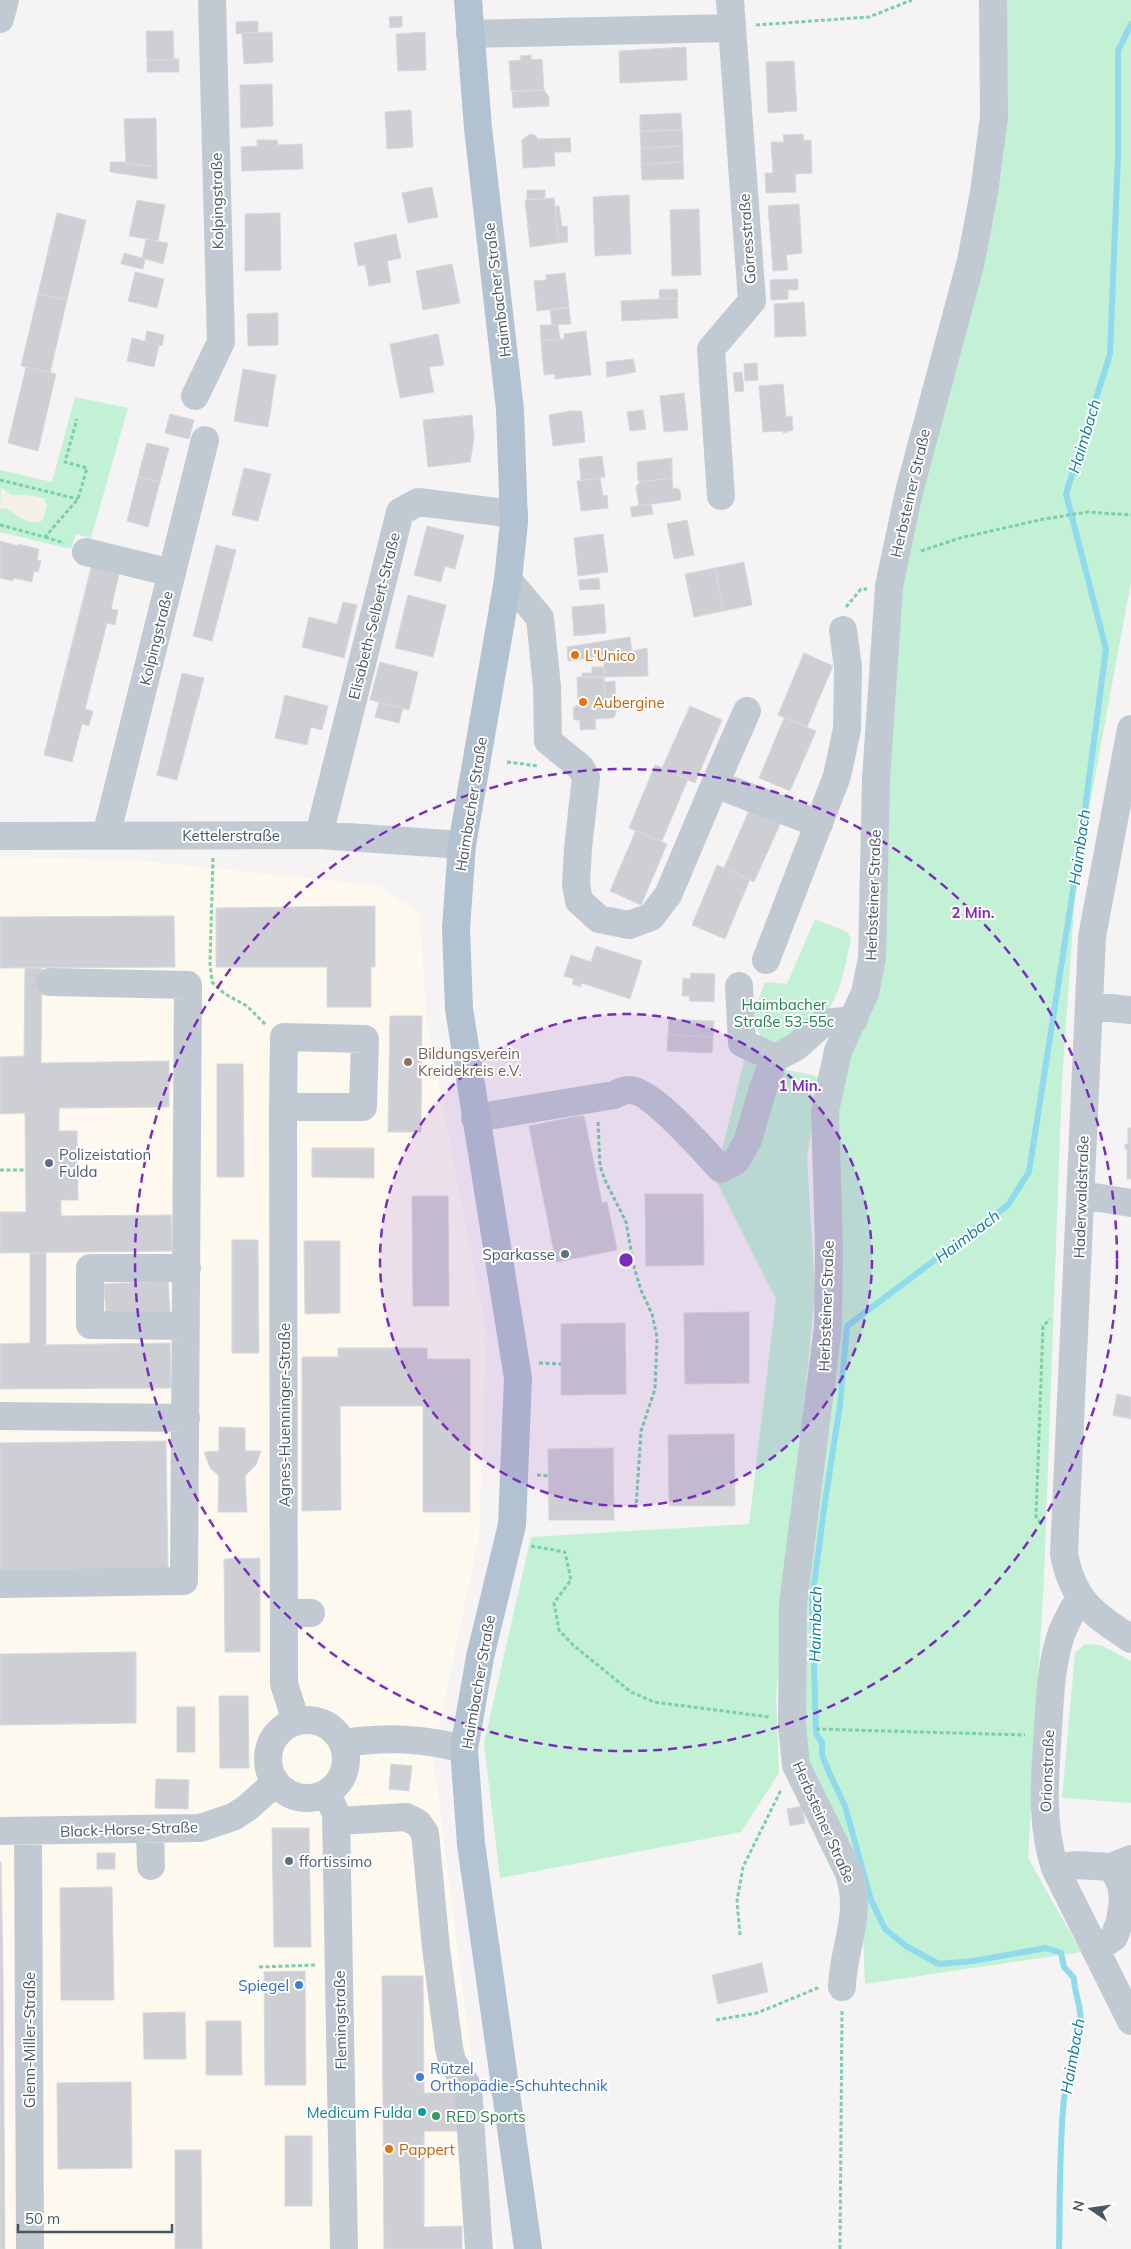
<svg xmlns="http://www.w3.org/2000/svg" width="1131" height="2249" font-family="Mulish,sans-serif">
	<rect width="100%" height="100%" fill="#f5f3f3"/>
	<path fill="#fdf9ef" d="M0 857 123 859 377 885 419 913 427 1023 487 1336 479 1537 433 1756 496 2249H0Z"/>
	<path fill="#c3f1d5" d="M984 0H1131V582L1076 880 1062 1081 1044 1576 1028 1858 1081 1952 865 1984 861 1885 801 1753 794 1600 821 1390 829 1095 863 958 891 617 975 220 989 84Z
		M75 397 128 408 91 538 76 534 71 549 0 532V470L52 482Z
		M815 919 847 932 851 938C846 959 843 986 831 1005 820 1024 800 1037 783 1049L761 1038 753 1014 765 982 787 984Z
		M744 1060 820 1077 807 1157 815 1291 776 1696 779 1773 741 1832 500 1878 484 1743 531 1537 749 1524 776 1299 715 1179Z
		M1085 1644 1101 1645 1131 1661V1803L1062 1798 1075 1653Z"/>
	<path fill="#f5f0e5" d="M1 487 11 495H28L44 498 47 506 43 520C29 528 18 514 6 508L0 509Z"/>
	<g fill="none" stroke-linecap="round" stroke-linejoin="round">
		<path stroke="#90daee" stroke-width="6" d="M1059 2249C1060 2199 1059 2149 1064 2099 1067 2070 1083 2042 1080 2012 1079 2000 1074 1991 1074 1978L1064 1967 1061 1953 1046 1948 973 1961 939 1964 906 1946 885 1929 871 1900 845 1806 828 1770 822 1755V1743L816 1733 812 1600 825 1502 840 1405 847 1326 1008 1205 1029 1172 1081 839 1106 649 1066 494 1110 354 1118 156V51L1131 24"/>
	</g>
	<path fill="#cdcfd5" stroke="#d7d9de" d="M402 16V27L390 28 389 17Z
		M258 21V32L236 34V22Z
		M146 31H173L174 60H147Z
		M272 32 273 62 244 64 242 33Z
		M425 32 426 70 398 71 396 34Z
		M686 47 687 80 620 83 619 51Z
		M531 55V60L542 59 544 90 511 91 509 61 521 60 520 56Z
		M179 59V72H147V60Z
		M794 61 797 111 768 113 766 62Z
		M272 84 273 126 241 128 240 85Z
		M544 90 549 97V106L513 108 512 92Z
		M411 110 413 147 387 149 385 112Z
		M681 113 682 130 640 131V115Z
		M156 118 157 167 126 164 124 119Z
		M682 130 683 146 641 148 640 131Z
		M530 134 535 135 538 139 570 138 571 152H554L555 166 523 168 522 140Z
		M803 134 804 141 811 140 812 173 795 174 796 192 766 193 765 173H773L771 142H784L783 135Z
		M257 140H277L278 145 302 144 303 169 242 171 241 147 257 146Z
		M683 146V162L641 164V148Z
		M110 162H126L157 167V179L110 172Z
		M683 162 684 179 642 180 641 164Z
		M432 187 438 217 408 223 402 193Z
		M527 190H545V198L527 199Z
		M629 195 631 254 595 256 593 197Z
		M554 198 559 243 530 247 525 200Z
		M137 200 165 205 158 241 129 236Z
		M799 204 802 253 786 255 788 270 773 271 768 206Z
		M555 206H559L562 227 567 226 568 242 559 243Z
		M699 209 701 275 672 276 670 210Z
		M57 213 86 220 67 300 38 294Z
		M280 213 281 270 245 271V214Z
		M396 234 401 258 387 261 391 282 369 286 365 265 358 266 354 243Z
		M146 239 168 243 163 264 142 258Z
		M124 253 145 259 143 269 121 264Z
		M452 264 460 303 423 310 416 271Z
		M135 272 164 279 157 308 128 301Z
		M565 273 569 307 537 311 534 281 546 280V275Z
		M798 279V290H788V299L771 300 770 280Z
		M677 289 678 298 660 299 659 290Z
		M38 294 67 300 50 373 21 366Z
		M677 298 678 318 622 321 621 301Z
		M804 302 806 336 775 337 774 304Z
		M569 308 571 324 552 325 550 310Z
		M278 313V345L248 346 247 314Z
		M540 325H558L560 339 541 341Z
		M147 331 164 335 162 346 145 341Z
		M586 331 591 375 555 379V374L544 375 541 341 564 339V334Z
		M438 334 444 365 429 367 434 392 400 398 390 344Z
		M132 338 159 345 154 367 127 361Z
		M633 359 636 372 607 377 606 362Z
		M757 363 758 380 745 381 744 364Z
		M26 367 56 374 38 451 8 443Z
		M243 369 276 375 268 427 234 421Z
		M742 372 744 391 735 392 733 373Z
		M783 384 786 417 792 416 793 430 783 433V431L763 432 759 386Z
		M684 393 688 430 664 432 660 396Z
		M643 410 646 429 630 431 627 412Z
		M570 411H582L585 442 553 446 549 415Z
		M170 414 194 420 189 439 165 433Z
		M472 415 474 439 470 462 428 467 423 420Z
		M147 443 169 448 160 482 138 477Z
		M602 456 605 477 581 481 579 459Z
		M672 458V478L640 482 638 480 637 462Z
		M244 468 271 474 258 521 232 515Z
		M138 477 160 482 148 527 127 521Z
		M600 478 603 496 607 495 608 508 581 511 577 481Z
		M672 478 673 489 677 488 680 490 681 500 639 506 636 487 640 482Z
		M651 504 653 514 632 517 630 507Z
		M687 520 694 555 674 559 667 524Z
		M427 526 464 535 455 569 445 566 441 582 414 575Z
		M603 534 608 572 578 576 574 538Z
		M0 541 18 546V544L39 549 37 560 41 561 38 572 34 571 32 582 14 578 13 581 0 578Z
		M216 545 236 550 212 641 193 636Z
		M744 562 752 605 723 611 715 568Z
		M92 564 120 570 111 609 118 610 115 625 107 623 85 709 93 711 89 726 82 724 72 762 44 755Z
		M715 568 723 611 694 617 685 574Z
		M599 578 600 589 580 590 579 580Z
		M408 595 446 605 433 657 395 648Z
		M343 602 357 605 344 658 302 647 309 617 337 624Z
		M604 604 606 633 574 636 572 607Z
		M630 637 632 651 568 661 567 647Z
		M647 648 648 676 604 677V657Z
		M804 653 833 666 807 727 778 715Z
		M380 662 418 672 409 710 370 700Z
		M592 667H604V677H582V673H592Z
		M182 673 204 678 177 780 157 775Z
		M577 677H604L605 705H578Z
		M615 681 616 714 613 718 595 719 596 729 580 730V720H574L573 708 578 705H605L604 682Z
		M285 695 328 706 322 730 311 727 307 745 275 738Z
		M379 702 403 708 399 723 375 717Z
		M690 706 722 720 695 783 662 768Z
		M784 718 816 731 790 791 759 778Z
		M655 765 688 779 662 841 629 828Z
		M751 806 782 820 754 882 724 868Z
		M636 830 667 844 641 905 610 891Z
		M717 865 750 879 725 939 692 925Z
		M375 906V967H371V1007H327V967H216V908Z
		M174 916 175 967 0 968V917Z
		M596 946 642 961 630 999 582 983 581 987 572 984 574 979 564 976 571 955 591 962Z
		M25 968H42L41 1063 169 1061V1107L59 1108V1131H77L78 1200H61V1216L171 1215 172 1251 0 1253V1212H26L25 1113 0 1114V1057L24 1056Z
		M691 973 715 974 714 1002 689 1001 690 996H682L683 978 690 979Z
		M390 1016H422L421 1132H388Z
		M669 1019 714 1021 713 1037 668 1035Z
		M668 1035 713 1037 712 1053 667 1051Z
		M217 1064H243L244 1177H217Z
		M578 1116H584L602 1203 607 1202 617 1250 556 1262 529 1126Z
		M1128 1128H1131V1179H1127V1149H1125V1144H1128Z
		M312 1148H374V1178L312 1177Z
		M645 1194H703L704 1265 646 1266Z
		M412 1196H448L449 1306H413Z
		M232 1240H258L259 1353H232Z
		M304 1241H340V1313L305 1314Z
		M30 1253H46V1345L170 1343 171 1388 0 1389V1344L30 1343Z
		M168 1281 170 1312 106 1314 104 1284Z
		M749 1312V1383L685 1384 684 1313Z
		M625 1323 626 1394 561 1395V1324Z
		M338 1348H427V1359H470V1512H423V1406H340L341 1510 302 1511V1357H338Z
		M1117 1394 1131 1397V1419L1113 1415Z
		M219 1427 245 1428V1451H261L256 1465 245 1476 247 1512H218L219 1476 210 1468 204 1452 219 1451Z
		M734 1434 735 1506H669L668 1435Z
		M166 1441 168 1574 0 1576V1443Z
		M613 1448 614 1520H549L548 1449Z
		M260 1558V1652H225L224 1559Z
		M136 1652V1723L0 1725V1654Z
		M219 1696H248L249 1768H220Z
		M177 1707H195V1752H177Z
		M391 1764 412 1766 409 1791 389 1789Z
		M156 1779 189 1780 188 1809 155 1808Z
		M802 1806 805 1823 790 1826 787 1809Z
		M272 1828H309L311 1947H274Z
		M97 1853H115V1869H97Z
		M0 1862H1L3 1975H0Z
		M112 1887 114 2000H61L60 1888Z
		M762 1963 768 1992 718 2004 712 1975Z
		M305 1971 306 2085H265L264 1972Z
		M0 1975H3L5 2249H0Z
		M382 1976H423L424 2093H460L461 2131H424V2227L462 2226V2249H384Z
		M185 2012 186 2059H144L143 2013Z
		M206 2021H241L242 2075H206Z
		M131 2082 132 2168 58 2169 57 2083Z
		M285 2136H312V2206H285Z
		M175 2150H201L202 2249H175Z"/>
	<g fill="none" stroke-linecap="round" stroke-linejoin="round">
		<path stroke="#7ad0a6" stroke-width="3" stroke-dasharray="4 2.5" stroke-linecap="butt" d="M756 25 869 17 912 0
			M0 480 78 499
			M0 525 45 537 78 499 87 468 65 462 77 419
			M45 537 64 543
			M921 551 960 538 1044 519 1088 512 1131 515
			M846 607 861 589H867
			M507 762 539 766
			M213 858 210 963 212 982 225 994 247 1006 266 1025
			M766 1016 778 1030
			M598 1122 600 1166 605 1180 626 1222 634 1267 641 1290 652 1314 657 1337 655 1389 641 1431 636 1508
			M0 1170H26
			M539 1363 561 1364
			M537 1475 549 1476
			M1041 1523 1036 1517 1043 1326 1050 1319
			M531 1546 565 1552 571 1580 554 1603 559 1630 573 1645 631 1692 654 1702 769 1717
			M816 1729 1025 1735
			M740 1935 737 1901 743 1867 781 1790
			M259 1967 316 1965
			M716 2020 757 2013 820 1987
			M840 2249 842 2010"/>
		<path stroke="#c1cad2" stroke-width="28" d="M0 19 5 0
			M470 34 731 28
			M195 396 221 342 212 0
			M721 496 711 349 752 301 730 0
			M86 552 172 573
			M508 580 540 618 547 687 548 741 580 767 586 777 578 848 576 884 579 901 599 919 629 925 651 917 668 895 715 784 819 824
			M1131 729 1092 937 1064 1554C1073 1601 1093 1614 1131 1639
			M715 784 747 711
			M319 835 400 512 418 502 514 514
			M0 836 319 835 462 845
			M106 836 205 440
			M766 960 837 776 847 729 848 667 843 630
			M739 986 742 1043 775 1058
			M1089 1006 1131 1010
			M283 1107H363L365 1039 284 1037 283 1107 284 1684 296 1721
			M475 1118 614 1095C618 1093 624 1090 629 1090 651 1089 705 1152 721 1169L736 1161 748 1140 763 1088 775 1058 796 1047 823 1023 854 1020
			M1081 1195 1131 1203
			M186 1326 90 1325V1268H187
			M0 1416 186 1418
			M0 1584 184 1581 188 985 50 982
			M1080 1598C1073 1609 1067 1620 1062 1632 1051 1663 1050 1697 1048 1729 1045 1776 1040 1823 1055 1868L1131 2021
			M284 1613H311
			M268 1759a39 39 0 1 1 78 0a39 39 0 1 1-78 0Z
			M344 1743C388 1737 420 1738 464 1749
			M327 1794 336 1814 344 2249
			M337 1821 406 1817 418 1823 425 1833 436 1948 449 2048 452 2061 468 2087 479 2249
			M150 1830 151 1866
			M0 1831 200 1828 233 1817 247 1808 275 1783
			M28 1831 30 2249
			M1055 1868 1074 1865 1112 1867 1131 1859
			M1096 1950 1114 1937 1120 1921 1123 1900 1121 1884 1112 1867
			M842 1987C843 1946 863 1917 849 1873L796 1765 792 1726 793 1604 828 1327 829 1247 825 1111 838 1051 865 993 872 958 876 779 889 586 909 492 971 261 984 192 994 117 993 0"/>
		<path stroke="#b3c2d1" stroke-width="28" d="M468 0 478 128 510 410 514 522 508 580 462 845 456 928 459 1009 518 1378 512 1525 480 1657 464 1749 471 1844 528 2249"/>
	</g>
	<circle cx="626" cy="1260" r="246" fill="#7b2cbf" fill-opacity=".12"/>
	<g fill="none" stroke="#7b2cbf" stroke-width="2.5" stroke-dasharray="9 6">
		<circle cx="626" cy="1260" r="246"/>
		<circle cx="626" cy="1260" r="491"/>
	</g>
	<g fill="#e8710a" stroke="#fff" stroke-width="2">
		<circle cx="575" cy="655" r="5"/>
		<circle cx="583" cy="702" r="5"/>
		<circle cx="389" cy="2149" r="5"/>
	</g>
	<circle fill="#8d6e63" stroke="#fff" stroke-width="2" cx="408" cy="1062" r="5"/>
	<g fill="#5c6f8a" stroke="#fff" stroke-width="2">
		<circle cx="49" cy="1163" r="5"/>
		<circle cx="565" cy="1254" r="5"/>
		<circle cx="289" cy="1861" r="5"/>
	</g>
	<g fill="#3f7fe0" stroke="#fff" stroke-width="2">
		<circle cx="299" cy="1985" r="5"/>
		<circle cx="420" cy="2077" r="5"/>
	</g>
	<circle fill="#0f9aa8" stroke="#fff" stroke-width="2" cx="422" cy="2112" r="5"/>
	<circle fill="#2e9e5b" stroke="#fff" stroke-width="2" cx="436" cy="2116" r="5"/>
	<g text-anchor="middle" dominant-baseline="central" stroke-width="4" stroke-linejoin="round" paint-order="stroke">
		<g font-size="15" fill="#4a5661" stroke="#fff">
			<text transform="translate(217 201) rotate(-91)">Kolpingstraße</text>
			<text transform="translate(747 239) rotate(-94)">Görresstraße</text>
			<text transform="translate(497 290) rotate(-97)">Haimbacher Straße</text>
			<text transform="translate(910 493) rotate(-77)">Herbsteiner Straße</text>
			<text transform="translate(374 616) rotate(-76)">Elisabeth-Selbert-Straße</text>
			<text transform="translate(156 638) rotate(-76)">Kolpingstraße</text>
			<text transform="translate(471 804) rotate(-81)">Haimbacher Straße</text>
			<text x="231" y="835">Kettelerstraße</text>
			<text transform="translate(873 895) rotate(-88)">Herbsteiner Straße</text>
			<text transform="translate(1081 1197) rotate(-88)">Haderwaldstraße</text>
			<text transform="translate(826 1306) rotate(-88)">Herbsteiner Straße</text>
			<text transform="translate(284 1415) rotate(-90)">Agnes-Huenninger-Straße</text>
			<text transform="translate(478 1682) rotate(-80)">Haimbacher Straße</text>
			<text transform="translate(1047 1771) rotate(-88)">Orionstraße</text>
			<text transform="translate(824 1822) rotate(66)">Herbsteiner Straße</text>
			<text transform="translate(129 1829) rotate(-2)">Black-Horse-Straße</text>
			<text transform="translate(340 2020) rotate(-91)">Flemingstraße</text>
			<text transform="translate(29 2040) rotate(-90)">Glenn-Miller-Straße</text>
		</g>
		<g font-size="15" fill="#c56008" stroke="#fff" text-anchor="start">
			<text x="585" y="655">L'Unico</text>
			<text x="593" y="702">Aubergine</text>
			<text x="399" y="2149">Pappert</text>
		</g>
		<g font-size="15" fill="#17864f" stroke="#fff">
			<text x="784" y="1004">Haimbacher<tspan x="784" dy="17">Straße 53-55c</tspan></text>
		</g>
		<g font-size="15" fill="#785e54" stroke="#fff" text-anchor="start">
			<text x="418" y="1053">Bildungsverein<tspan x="418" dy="17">Kreidekreis e.V.</tspan></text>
		</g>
		<g font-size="15" fill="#4e5e75" stroke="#fff" text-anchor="start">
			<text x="59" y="1154">Polizeistation<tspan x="59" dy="17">Fulda</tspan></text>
			<text x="555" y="1254" text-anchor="end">Sparkasse</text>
			<text x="299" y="1861">ffortissimo</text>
		</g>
		<g font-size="15" fill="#366cbe" stroke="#fff" text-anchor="end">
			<text x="289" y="1985">Spiegel</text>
			<text x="430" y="2068" text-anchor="start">Rützel<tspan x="430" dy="17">Orthopädie-Schuhtechnik</tspan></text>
		</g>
		<g font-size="15" fill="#0d838f" stroke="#fff" text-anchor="end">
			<text x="412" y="2112">Medicum Fulda</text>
		</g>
		<g font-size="15" fill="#27864d" stroke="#fff" text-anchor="start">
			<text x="446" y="2116">RED Sports</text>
		</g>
		<g font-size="16" font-style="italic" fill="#0c7c9b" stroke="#fff">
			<text transform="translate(1084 436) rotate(-73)">Haimbach</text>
			<text transform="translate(1079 847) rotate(-82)">Haimbach</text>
			<text transform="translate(967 1236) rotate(-37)">Haimbach</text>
			<text transform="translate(815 1624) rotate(-89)">Haimbach</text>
			<text transform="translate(1072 2056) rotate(-80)">Haimbach</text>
		</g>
	</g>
	<circle cx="626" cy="1260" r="8" fill="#7b2cbf" stroke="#fff" stroke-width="2.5"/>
	<g font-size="15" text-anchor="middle" font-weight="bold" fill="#7b2cbf" stroke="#fff" stroke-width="4" stroke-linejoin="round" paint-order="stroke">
		<text x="973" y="918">2 Min.</text>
		<text x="800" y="1091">1 Min.</text>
	</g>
	<g transform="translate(1091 2209) rotate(283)" stroke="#ffffff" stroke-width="4" paint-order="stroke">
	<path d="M0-4L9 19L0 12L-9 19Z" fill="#4a5661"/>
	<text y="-8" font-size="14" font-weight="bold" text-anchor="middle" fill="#4a5661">N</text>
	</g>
	<path d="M18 2224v8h154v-8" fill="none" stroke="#4a5661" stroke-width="2.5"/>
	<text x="25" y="2224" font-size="15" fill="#4a5661" stroke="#ffffff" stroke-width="4" paint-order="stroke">50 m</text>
</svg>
